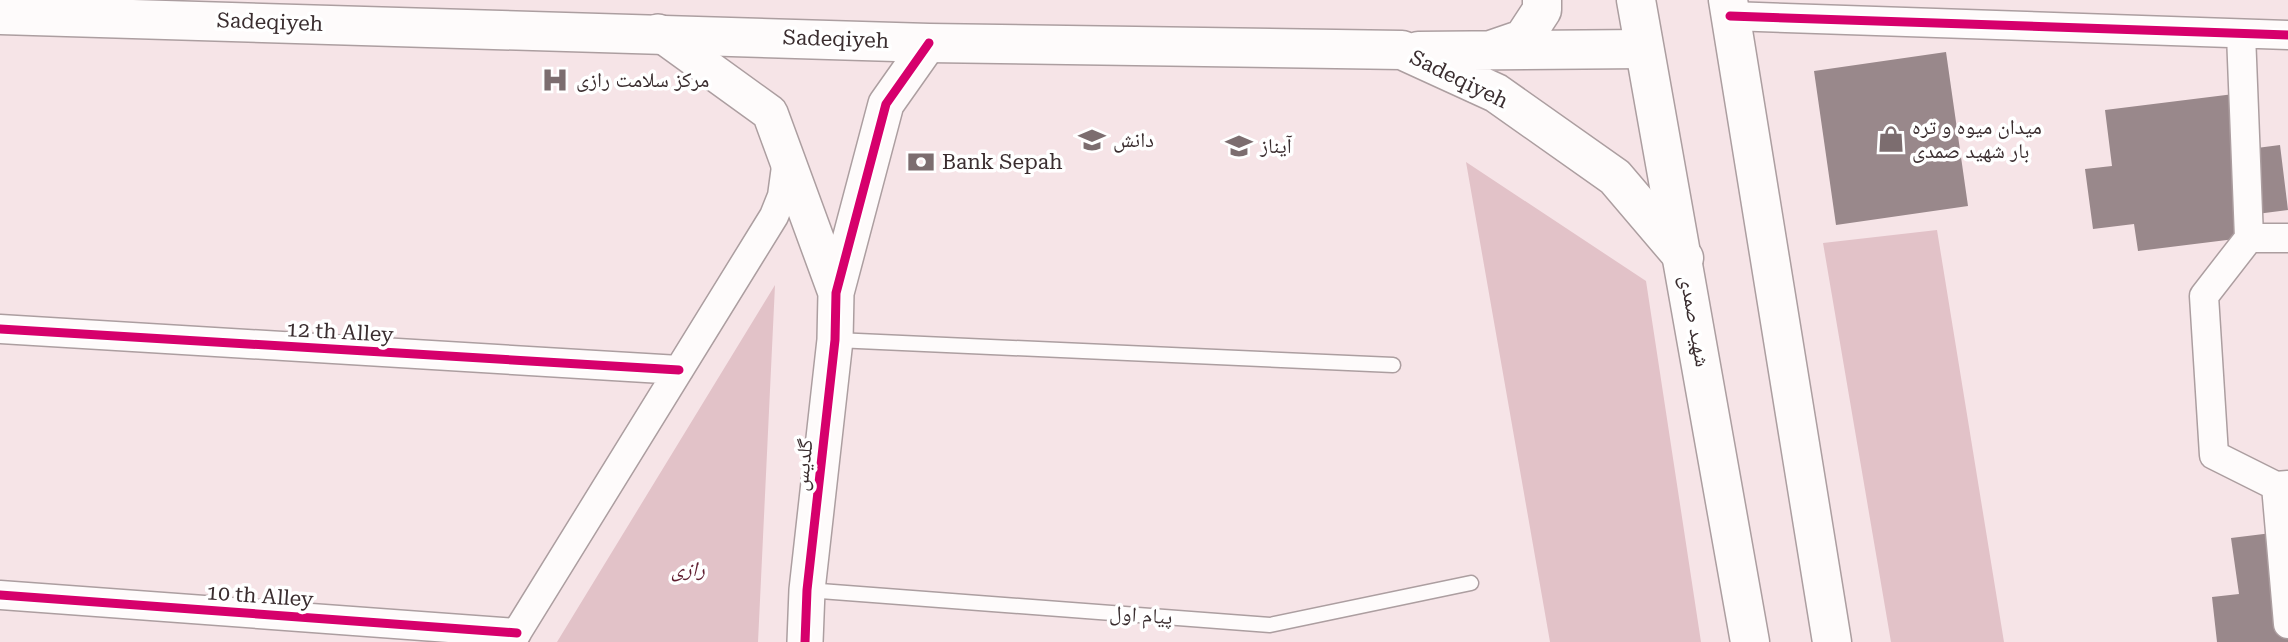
<svg xmlns="http://www.w3.org/2000/svg" width="2288" height="642" font-family="'Roboto Serif','Noto Naskh Arabic',serif">
	<rect width="100%" height="100%" fill="#f6e4e7"/>
	<path fill="#e2c2c8" d="M1466 162 1646 281 1701 642H1550Z
		M1937 230 2004 642H1891L1823 243Z
		M775 285 758 642H557Z"/>
	<path fill="#99888b" d="M1946 52 1968 206 1836 225 1814 71Z
		M2242 93 2249 149 2280 145 2288 210 2241 216 2243 238 2138 251 2134 224 2093 229 2085 169 2112 166 2105 110Z
		M2288 531V642H2217L2212 597 2239 594 2231 538Z"/>
	<g fill="none" stroke-linecap="round" stroke-linejoin="round">
		<defs>
			<path id="service" d="M836 340 1393 365
				M807 590 1270 625 1471 583"/>
			<path id="minor" d="M1730 16 2288 35
				M2241 34 2249 238 2204 296 2214 455 2276 486 2288 485
				M2249 238H2288
				M0 329 679 370
				M2276 486 2288 624
				M0 595 517 633
				M511 642 774 216 782 196 787 159"/>
			<path id="tertiary" d="M658 32 770 113 836 293
				M805 642 807 590 835 340 836 293 886 104 929 43"/>
			<path id="secondary" d="M0 15 929 43 1402 50 1496 93 1615 177 1684 258
				M1491 50 1523 39 1542 10V0
				M1418 51 1644 49"/>
			<path id="primary" d="M1636 0 1750 642
				M1728 0 1832 642"/>
		</defs>
		<use href="#service" stroke="#ac9ea0" stroke-width="17"/>
		<use href="#minor" stroke="#ac9ea0" stroke-width="31"/>
		<use href="#tertiary" stroke="#ac9ea0" stroke-width="38"/>
		<use href="#secondary" stroke="#ac9ea0" stroke-width="41"/>
		<use href="#primary" stroke="#ac9ea0" stroke-width="41"/>
		<use href="#service" stroke="#fefbfb" stroke-width="14"/>
		<use href="#minor" stroke="#fefbfb" stroke-width="28"/>
		<use href="#tertiary" stroke="#fefbfb" stroke-width="35"/>
		<use href="#secondary" stroke="#fefbfb" stroke-width="38"/>
		<use href="#primary" stroke="#fefbfb" stroke-width="38"/>
		<defs>
			<path id="cycleway" d="M1730 16 2288 35
				M0 329 679 370
				M0 595 517 633
				M805 642 807 590 835 340 836 293 886 104 929 43"/>
		</defs>
		<use href="#cycleway" stroke="#fff" stroke-width="13"/>
		<use href="#cycleway" stroke="#d6006c" stroke-width="9"/>
	</g>
	<defs>
		<symbol id="hospital-bare" viewBox="-9 -9 18 18"><path d="M-5-5h3v3.5h4V-5h3V5h-3V1.5h-4V5h-3Z" fill="#7c6d6f" stroke="#fff" stroke-width="2.5" paint-order="stroke"/></symbol>
		<symbol id="shop-bare" viewBox="-9 -9 18 18"><path d="M-5-2.5h2.3a2.7 3.5 0 0 1 5.4 0H5L5.5 6h-11ZM-1.5-2.5h3a1.5 2.3 0 0 0-3 0Z" fill="#7c6d6f" stroke="#fff" stroke-width="2.5" paint-order="stroke"/></symbol>
		<symbol id="school-bare" viewBox="-9 -9 18 18"><path d="M0-5L7-2L0 1L-7-2ZM-4 1L0 2.5L4 1V4Q0 6-4 4Z" fill="#7c6d6f" stroke="#fff" stroke-width="2.5" paint-order="stroke"/></symbol>
		<symbol id="bank-bare" viewBox="-9 -9 18 18"><path d="M-6-4H6V4H-6ZM0-2.3a2.3 2.3 0 1 0 0 4.6a2.3 2.3 0 1 0 0-4.6Z" fill="#7c6d6f" stroke="#fff" stroke-width="2.5" paint-order="stroke"/></symbol>
	</defs>
	<g fill-rule="evenodd">
		<use href="#hospital-bare" x="536" y="61" width="38" height="38"/>
		<use href="#shop-bare" x="1872" y="120" width="38" height="38"/>
		<use href="#school-bare" x="1073" y="121" width="38" height="38"/>
		<use href="#school-bare" x="1220" y="127" width="38" height="38"/>
		<use href="#bank-bare" x="902" y="143" width="38" height="38"/>
	</g>
	<g text-anchor="middle" dominant-baseline="central" stroke-width="7" stroke-linejoin="round" paint-order="stroke">
		<g font-size="21" fill="#3a2d2f" stroke="#fff">
			<text transform="translate(270 22) rotate(2)">Sadeqiyeh</text>
			<text transform="translate(836 39) rotate(2)">Sadeqiyeh</text>
			<text transform="translate(1459 79) rotate(26)">Sadeqiyeh</text>
			<text transform="translate(1695 321) rotate(80)">شهید صمدی</text>
			<text transform="translate(340 332) rotate(3)">12 th Alley</text>
			<text transform="translate(803 465) rotate(-84)">گلدیس</text>
			<text transform="translate(260 596) rotate(4)">10 th Alley</text>
			<text transform="translate(1141 615) rotate(4)">پیام اول</text>
		</g>
		<g font-size="21" fill="#3a2d2f" stroke="#fff" text-anchor="start">
			<text x="576" y="80">مرکز سلامت رازی</text>
			<text x="1912" y="127">میدان میوه و تره<tspan x="1912" dy="24">بار شهید صمدی</tspan></text>
			<text x="1113" y="140">دانش</text>
			<text x="1260" y="146">آیناز</text>
			<text x="942" y="162">Bank Sepah</text>
		</g>
		<g font-size="21" font-style="italic" fill="#5f1d2f" stroke="#fff">
			<text x="688" y="569">رازی</text>
		</g>
	</g>
</svg>
